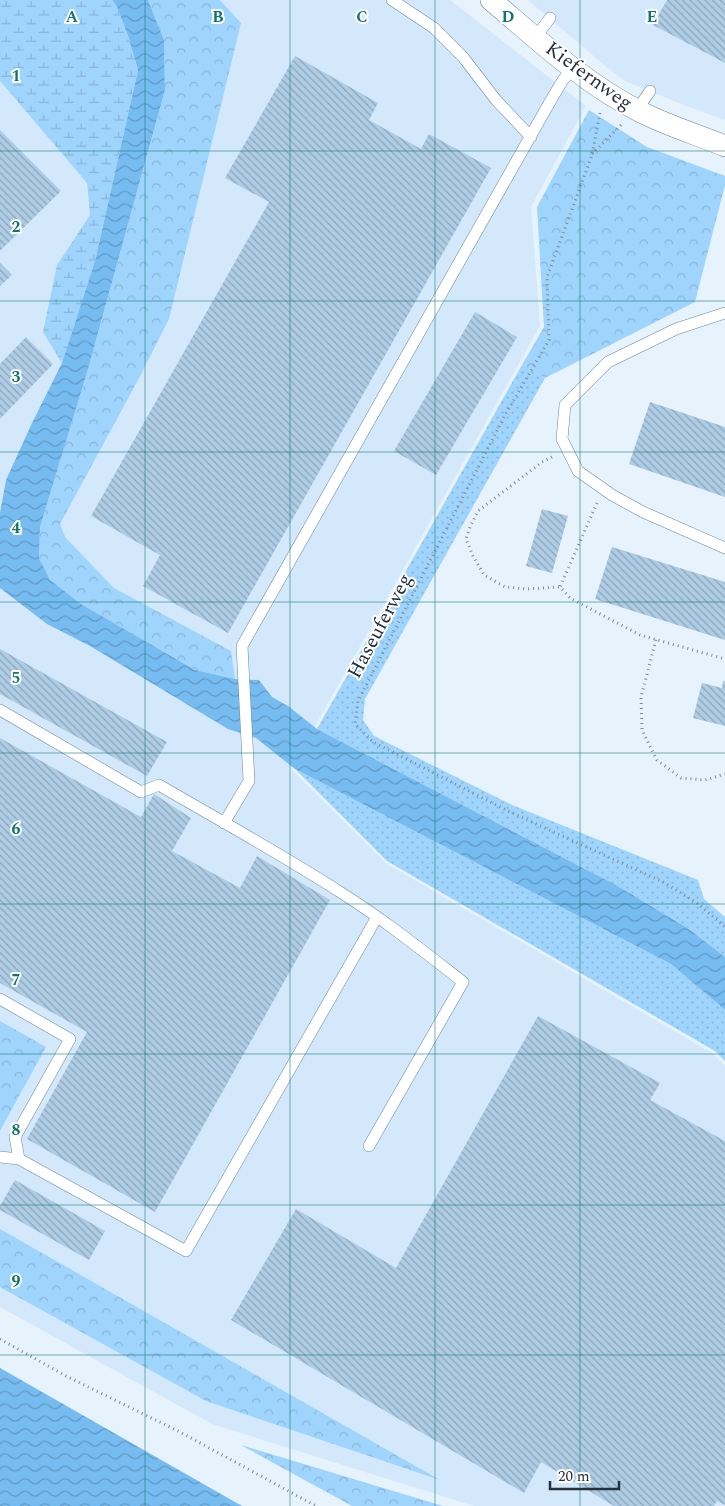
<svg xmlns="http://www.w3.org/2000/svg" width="725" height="1506" font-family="Spectral,serif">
	<defs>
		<pattern id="grass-dots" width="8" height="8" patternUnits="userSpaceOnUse" patternTransform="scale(1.25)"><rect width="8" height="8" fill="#9fd4fc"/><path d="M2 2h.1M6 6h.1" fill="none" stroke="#89b6d9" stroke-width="1.8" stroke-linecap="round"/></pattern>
		<pattern id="forest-crowns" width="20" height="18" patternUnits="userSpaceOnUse" patternTransform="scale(1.25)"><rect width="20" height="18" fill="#9fd4fc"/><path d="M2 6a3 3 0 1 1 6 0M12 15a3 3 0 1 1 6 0" fill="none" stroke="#89b6d9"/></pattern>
		<pattern id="wetland-marsh" width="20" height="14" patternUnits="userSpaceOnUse" patternTransform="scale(1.25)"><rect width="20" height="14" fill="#9fd4fc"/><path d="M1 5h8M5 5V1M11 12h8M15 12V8" fill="none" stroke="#89b6d9"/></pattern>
		<pattern id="water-waves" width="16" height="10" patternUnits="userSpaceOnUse" patternTransform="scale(1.25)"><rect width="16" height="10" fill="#76bcf1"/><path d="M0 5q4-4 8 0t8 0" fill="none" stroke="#6199c4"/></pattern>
		<pattern id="building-back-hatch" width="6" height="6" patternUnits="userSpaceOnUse" patternTransform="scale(1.25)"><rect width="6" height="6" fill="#aecce4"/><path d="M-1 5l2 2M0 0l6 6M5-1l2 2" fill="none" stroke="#8da6ba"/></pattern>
	</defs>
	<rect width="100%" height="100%" fill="#e6f2fc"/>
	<path fill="#d3e9fb" d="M220 0H450L586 106 531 207 540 326 291 769 387 864 712 1053 725 1066V1506H474L212 1424 0 1307V81L87 183 90 215 57 265 43 333 241 23Z
		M528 0H725V120L684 105 625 81 610 70Z"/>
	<path fill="url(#grass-dots)" d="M522 365 545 378 365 699 363 720 374 736 512 805 698 880 704 899 725 917V957L689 929 616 885 317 729Z
		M295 769 671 964 725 1010V1061L715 1051 387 861Z"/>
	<path fill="url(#forest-crowns)" d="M148 0H220L241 23 169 319 138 380 60 524 65 537 114 588 231 651 235 679 195 670 81 604 50 580 39 559 40 527 88 369 165 90 164 40Z
		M589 110 647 147 725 176V185L695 302 545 378 522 365 544 327 537 207Z
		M0 1021 46 1047 0 1131Z
		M0 1229 440 1480 206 1401 0 1287Z
		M241 1445 443 1506H352Z"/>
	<path fill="url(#wetland-marsh)" d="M0 0H112L117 7 128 36 138 70 95 261 62 363 43 332 57 265 90 215 87 183 0 81Z"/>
	<path fill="url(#water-waves)" d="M112 0H148L164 40 165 90 88 369 40 527 39 558 50 580 81 604 195 670 235 679 259 680 272 697 288 706 317 729 616 885 689 929 725 957V1010L671 964 295 769 256 738 228 729 90 646 47 624 0 588V513L6 480 32 423 62 363 95 261 138 70 128 36 117 7Z
		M0 1368 242 1506H0Z"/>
	<path fill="url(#building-back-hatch)" d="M667 0H725V63L653 25Z
		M295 56 378 103 369 120 421 149 429 134 491 168 228 633 143 586 160 555 91 516 269 202 225 178Z
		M0 130 61 191 0 251Z
		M0 263 12 275 0 286Z
		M475 312 517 337 436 475 394 451Z
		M26 337 53 364 0 419V364Z
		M650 402 725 427V497L629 464Z
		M542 509 568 516 552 573 526 566Z
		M612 547 725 582V640L595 599Z
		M0 649 167 742 147 776 0 694Z
		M723 681H725V726L693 718 702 683 722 688Z
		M0 738 141 817 154 794 191 818 172 851 240 888 257 856 330 900 155 1212 27 1139 87 1032 0 983Z
		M538 1016 660 1083 650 1100 725 1141V1505L717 1501 714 1506H614L541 1462 524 1493 231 1320 296 1209 396 1268Z
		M15 1180 105 1231 89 1260 0 1210V1206Z"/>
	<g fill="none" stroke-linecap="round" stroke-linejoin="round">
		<defs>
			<path id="service" d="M392 0 434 28 463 57 496 100 531 137
				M536 37 550 18
				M637 110 650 91
				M725 313 676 329 608 362 565 405 562 439 578 471 612 495 643 512 725 548
				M0 710 141 792 159 785C219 820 281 854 340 892 383 919 423 951 463 982L369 1146
				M224 823 249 781 242 646 551 100 563 80 573 68
				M0 999 70 1039 15 1137 19 1159
				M0 1157 19 1159 186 1251 377 917"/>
			<path id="minor" d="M491 0C537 39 583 82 637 110 665 125 696 134 725 146"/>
		</defs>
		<use href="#service" stroke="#6b889e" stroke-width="12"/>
		<use href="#minor" stroke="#6b889e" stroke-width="22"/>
		<path stroke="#7d8993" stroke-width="3" stroke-dasharray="1 4" stroke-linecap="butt" d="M600 113 592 155 547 277 549 340 504 417 358 701 355 724 373 742 510 812 663 882 697 903 725 927
			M592 154 621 125
			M552 457 542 462 478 511 470 527 466 539 473 556 484 575 505 587 527 589 559 587
			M597 503 560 587 570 598 640 635 725 659
			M656 640 641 697 642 730 657 760 681 778 705 780 725 774
			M0 1339 66 1376 180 1432 316 1506"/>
		<use href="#service" stroke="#fff" stroke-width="11"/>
		<use href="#minor" stroke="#fff" stroke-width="21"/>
	</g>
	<path fill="none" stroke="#0f766e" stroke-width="1" stroke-opacity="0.55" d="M145 0V1506M290 0V1506M435 0V1506M580 0V1506M0 151H725M0 301H725M0 452H725M0 602H725M0 753H725M0 904H725M0 1054H725M0 1205H725M0 1355H725"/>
	<g text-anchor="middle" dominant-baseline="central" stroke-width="4" stroke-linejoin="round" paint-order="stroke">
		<g font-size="20" fill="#24303a" stroke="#fff">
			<text transform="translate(589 76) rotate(36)">Kiefernweg</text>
			<text transform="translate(380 626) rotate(-62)">Haseuferweg</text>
		</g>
	</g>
	<g font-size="16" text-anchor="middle" font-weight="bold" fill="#0f766e" stroke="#fff" stroke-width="4" stroke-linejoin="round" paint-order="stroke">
		<text x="72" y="22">A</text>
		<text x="218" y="22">B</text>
		<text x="362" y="22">C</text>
		<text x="508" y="22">D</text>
		<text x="652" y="22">E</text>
		<text x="16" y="81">1</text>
		<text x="16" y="232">2</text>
		<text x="16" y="382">3</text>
		<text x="16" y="533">4</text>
		<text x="16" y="683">5</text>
		<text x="16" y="834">6</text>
		<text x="16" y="985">7</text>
		<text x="16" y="1135">8</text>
		<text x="16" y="1286">9</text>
	</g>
	<path d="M550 1481v8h69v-8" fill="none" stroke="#24303a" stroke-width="2.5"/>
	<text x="558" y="1481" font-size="15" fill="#24303a" stroke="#ffffff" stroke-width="4" paint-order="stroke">20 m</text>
</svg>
